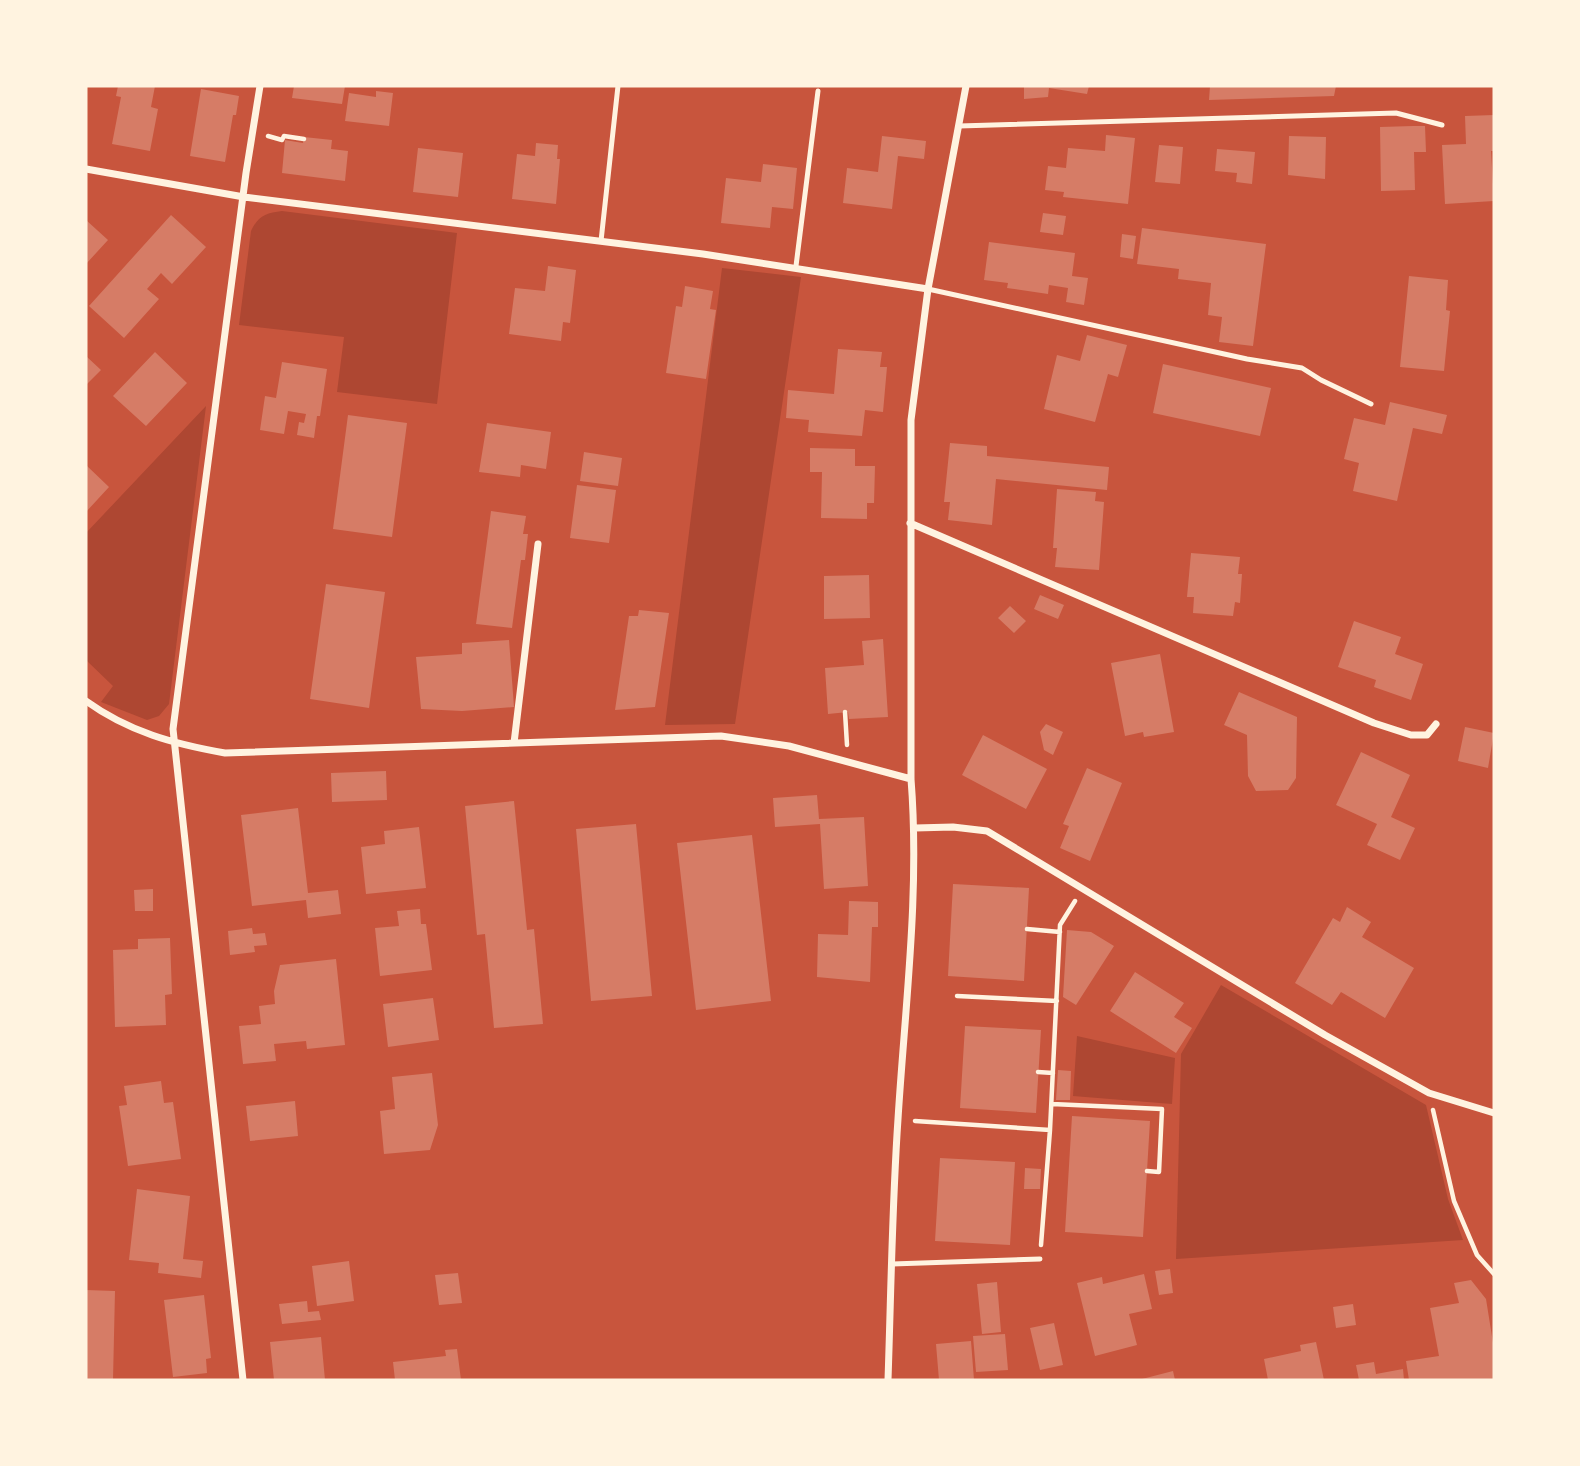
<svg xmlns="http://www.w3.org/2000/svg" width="1580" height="1466" font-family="Inter,sans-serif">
	<rect width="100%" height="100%" fill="#c8553d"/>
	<path fill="#ae4732" d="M282 211 457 233 437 404 337 392 344 337 239 325 251 231C258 216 266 213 282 211Z
		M722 268 801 277 735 724 665 725Z
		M206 406 169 704 159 716 147 720 101 702 113 686 86 660V533Z
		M1221 985 1426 1105 1448 1199 1463 1240 1176 1259 1181 1054Z
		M1077 1036 1175 1058 1172 1104 1073 1096Z"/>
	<path fill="#d67c66" d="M118 86H155L151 107 158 109 150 151 112 144 121 97 116 96Z
		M294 86H345L342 104 292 98Z
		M1024 86H1089L1087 94 1049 88 1048 97 1024 99Z
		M1210 86H1336L1334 96 1209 100Z
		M201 89 239 96 236 115H233L225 162 190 156Z
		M376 91 393 93 389 126 345 121 349 93 376 97Z
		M1494 115V151H1491L1494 201 1445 204 1442 145 1466 144 1465 116Z
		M1413 126H1425L1426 152H1414L1415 190 1381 191 1380 127Z
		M1106 135 1135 138 1128 204 1063 197 1064 192 1045 190 1048 166 1066 168 1068 148 1105 151Z
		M882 136 926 141 924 159 898 156 892 209 843 203 847 168 878 172Z
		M1289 136 1326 137 1325 179 1288 175Z
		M304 137 332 140 331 149 348 151 345 181 282 173 285 140 303 143Z
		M536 143 558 145 557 159H560L556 204 512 199 517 154 535 156Z
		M1159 145 1183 147 1180 184 1155 182Z
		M418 148 463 153 458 197 413 192Z
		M1217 149 1255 152 1252 184 1236 182 1237 173 1215 171Z
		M763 164 797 168 793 209 772 207 770 228 721 223 726 178 761 182Z
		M1043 213 1066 216 1063 235 1040 232Z
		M171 215 206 247 172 284 161 273 147 289 159 299 124 338 89 306Z
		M86 220 108 240 86 264Z
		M1142 228 1266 244 1253 346 1219 342 1222 317 1208 315 1211 283 1178 279 1179 269 1137 264Z
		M1122 234 1136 236 1133 259 1120 257Z
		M989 242 1075 253 1072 276 1088 278 1084 305 1066 302 1068 288 1049 285 1048 294 1007 288 1008 283 984 280Z
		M548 266 576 270 570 323 563 322 561 341 509 334 515 288 545 291Z
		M1409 276 1448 280 1446 310 1450 311 1444 371 1400 367Z
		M685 286 713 291 710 309 716 310 706 379 666 373 676 306 682 307Z
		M1087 335 1127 345 1118 377 1108 374 1095 422 1044 409 1057 355 1080 361Z
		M838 349 882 352 880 367H887L883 412 865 410 862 436 808 432 809 420 786 418 788 390 834 394Z
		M155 352 187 383 146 426 113 396Z
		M86 356 101 370 86 385Z
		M282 362 327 369 320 416H317L314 438 297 435 299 422 304 423 306 414 288 411 284 434 260 430 265 396 276 398Z
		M1163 364 1271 388 1260 436 1153 413Z
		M1390 402 1447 415 1442 434 1413 428 1397 501 1353 491 1359 463 1344 459 1354 418 1385 425Z
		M348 415 407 423 392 537 333 529Z
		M487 423 551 432 546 469 521 465 520 477 479 472Z
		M950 443 987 446V456L1109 467 1107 490 996 479 992 525 948 520 950 502H944Z
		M810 448 855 449V466H875L874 503H867V519L821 518 822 472H810Z
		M584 452 622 458 618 486 580 481Z
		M86 465 109 487 86 512Z
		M577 485 616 490 609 543 570 538Z
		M1057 489 1096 492 1095 501 1104 502 1099 570 1055 567 1057 548H1053Z
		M491 511 526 516 523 534H528L525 560H521L512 628 476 624Z
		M1191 553 1240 557 1238 574H1242L1240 603 1235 602 1233 616 1193 613 1194 597H1187Z
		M869 575 870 618 824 619V576Z
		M326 584 385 592 369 708 310 699Z
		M1040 595 1064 605 1058 619 1034 609Z
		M1010 606 1026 621 1014 633 998 618Z
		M639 610 669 613 655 707 615 710 629 616H638Z
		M1354 621 1401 637 1395 654 1423 664 1411 700 1374 687 1376 680 1338 667Z
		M883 639 888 717 849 719 848 712 828 714 825 668 864 665 862 641Z
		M509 640 514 707 462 711 421 709 416 657 462 654V643Z
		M1160 654 1174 732 1144 737 1143 732 1125 736 1111 663Z
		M1239 692 1297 717 1296 778 1288 790 1256 791 1248 776 1247 735 1224 725Z
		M1046 724 1063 732 1053 755 1044 750 1040 732Z
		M1465 727 1494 733 1488 768 1458 761Z
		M983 735 1047 769 1026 809 962 775Z
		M1361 752 1410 775 1391 817 1415 828 1400 860 1367 845 1377 824 1336 805Z
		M1087 768 1122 783 1090 861 1060 848 1069 826 1063 824Z
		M386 771 387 800 332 802 331 773Z
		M817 795 819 819 864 817 868 886 824 889 820 824 775 827 773 798Z
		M514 801 527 930 534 929 543 1024 494 1028 485 934 477 935 465 806Z
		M298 808 308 893 338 890 341 914 308 918 306 900 252 906 241 815Z
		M636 824 652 996 591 1001 576 829Z
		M419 827 426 888 366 894 361 847 385 844 384 831Z
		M752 835 771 1001 696 1010 677 843Z
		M953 884 1029 888 1024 981 948 976Z
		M153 889V911H135L134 890Z
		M849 901 878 902V927H872L870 982 817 977 818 934 848 935Z
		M1347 907 1371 922 1362 937 1414 968 1385 1018 1341 992 1332 1005 1295 983 1333 918 1340 922Z
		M420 909 421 924H426L432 970 380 976 375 928 399 926 397 911Z
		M252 928 253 934 265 933 267 945 254 946 255 952 230 955 228 931Z
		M1067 930 1091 932 1114 946 1076 1005 1063 997Z
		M170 938 172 994 165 995 166 1025 115 1027 113 950 138 949V939Z
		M336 959 345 1045 307 1049 306 1041 274 1044 276 1061 243 1064 239 1026 261 1024 259 1006 275 1004 274 991 280 965Z
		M1135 972 1184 1003 1174 1017 1192 1028 1176 1053 1110 1011Z
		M433 998 439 1040 388 1047 383 1004Z
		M965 1026 1041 1030 1036 1113 960 1108Z
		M1058 1070 1071 1071 1070 1100H1056Z
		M432 1073 438 1125 430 1150 384 1154 380 1111 395 1109 392 1077Z
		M161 1081 164 1103 173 1102 181 1159 128 1166 119 1106 127 1105 124 1086Z
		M295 1101 298 1136 250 1141 246 1106Z
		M1072 1116 1150 1121 1143 1237 1065 1232Z
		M940 1158 1015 1162 1010 1245 935 1241Z
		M1025 1168 1041 1169 1040 1189H1024Z
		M137 1189 190 1196 183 1259 203 1261 201 1278 158 1273 159 1263 129 1260Z
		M349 1261 354 1301 317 1306 312 1266Z
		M1170 1269 1173 1293 1159 1295 1155 1271Z
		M458 1273 462 1303 439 1305 435 1275Z
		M1144 1274 1152 1309 1129 1314 1137 1345 1095 1356 1077 1283 1102 1277 1103 1284Z
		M1471 1280 1486 1299 1494 1349V1380H1409L1406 1361 1439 1356 1430 1308 1459 1303 1454 1283Z
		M997 1282 1001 1332 982 1334 977 1284Z
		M86 1290 115 1291 113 1380H86Z
		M204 1295 211 1358 206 1359 207 1373 173 1377 164 1300Z
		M307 1301 308 1312 319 1311 321 1320 282 1324 279 1304Z
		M1353 1304 1356 1325 1336 1328 1333 1307Z
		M1054 1323 1063 1365 1040 1370 1030 1328Z
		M1005 1334 1008 1370 976 1372 973 1336Z
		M321 1337 325 1380H274L270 1342Z
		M971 1341 974 1380H939L936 1344Z
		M1316 1342 1324 1380H1268L1264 1359 1301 1351 1300 1345Z
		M457 1349 461 1380H395L393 1362 446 1356 445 1350Z
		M1374 1362 1376 1374 1403 1369 1404 1380H1359L1356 1365Z
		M1173 1371 1175 1380H1142V1379Z"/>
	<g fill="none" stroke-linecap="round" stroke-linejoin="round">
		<path stroke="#fff3e0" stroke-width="4.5" d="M268 136 282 140 284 136 304 139
			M845 712 847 745
			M1027 929 1060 932
			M957 996 1057 1001
			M1038 1072 1053 1073
			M1052 1104 1162 1109 1159 1172 1147 1171
			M1433 1110 1454 1201 1477 1255 1494 1274
			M915 1121 1050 1130
			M1041 1245 1050 1130 1060 925 1075 901"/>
		<path stroke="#fff3e0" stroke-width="5" d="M959 126 1396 113 1442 125
			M601 241 618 86
			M796 266 818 91
			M928 289 1247 359 1302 368 1321 380 1371 404
			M892 1264 1040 1259"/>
		<path stroke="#fff3e0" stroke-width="7" d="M86 169 244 197 703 254 928 289
			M910 523 1374 723 1411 735H1427L1436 724
			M86 701C129 732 174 744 225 753L721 736 789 746 911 779
			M514 743 538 544
			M915 828 953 827 987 831 1325 1035 1429 1093 1494 1113
			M243 1380 173 729 246 173 260 86
			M888 1380C891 1293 892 1206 898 1119 905 1006 920 892 911 779V420L928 289 966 86"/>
	</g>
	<rect width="1580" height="1466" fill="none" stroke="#fff3e0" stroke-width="175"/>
</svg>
